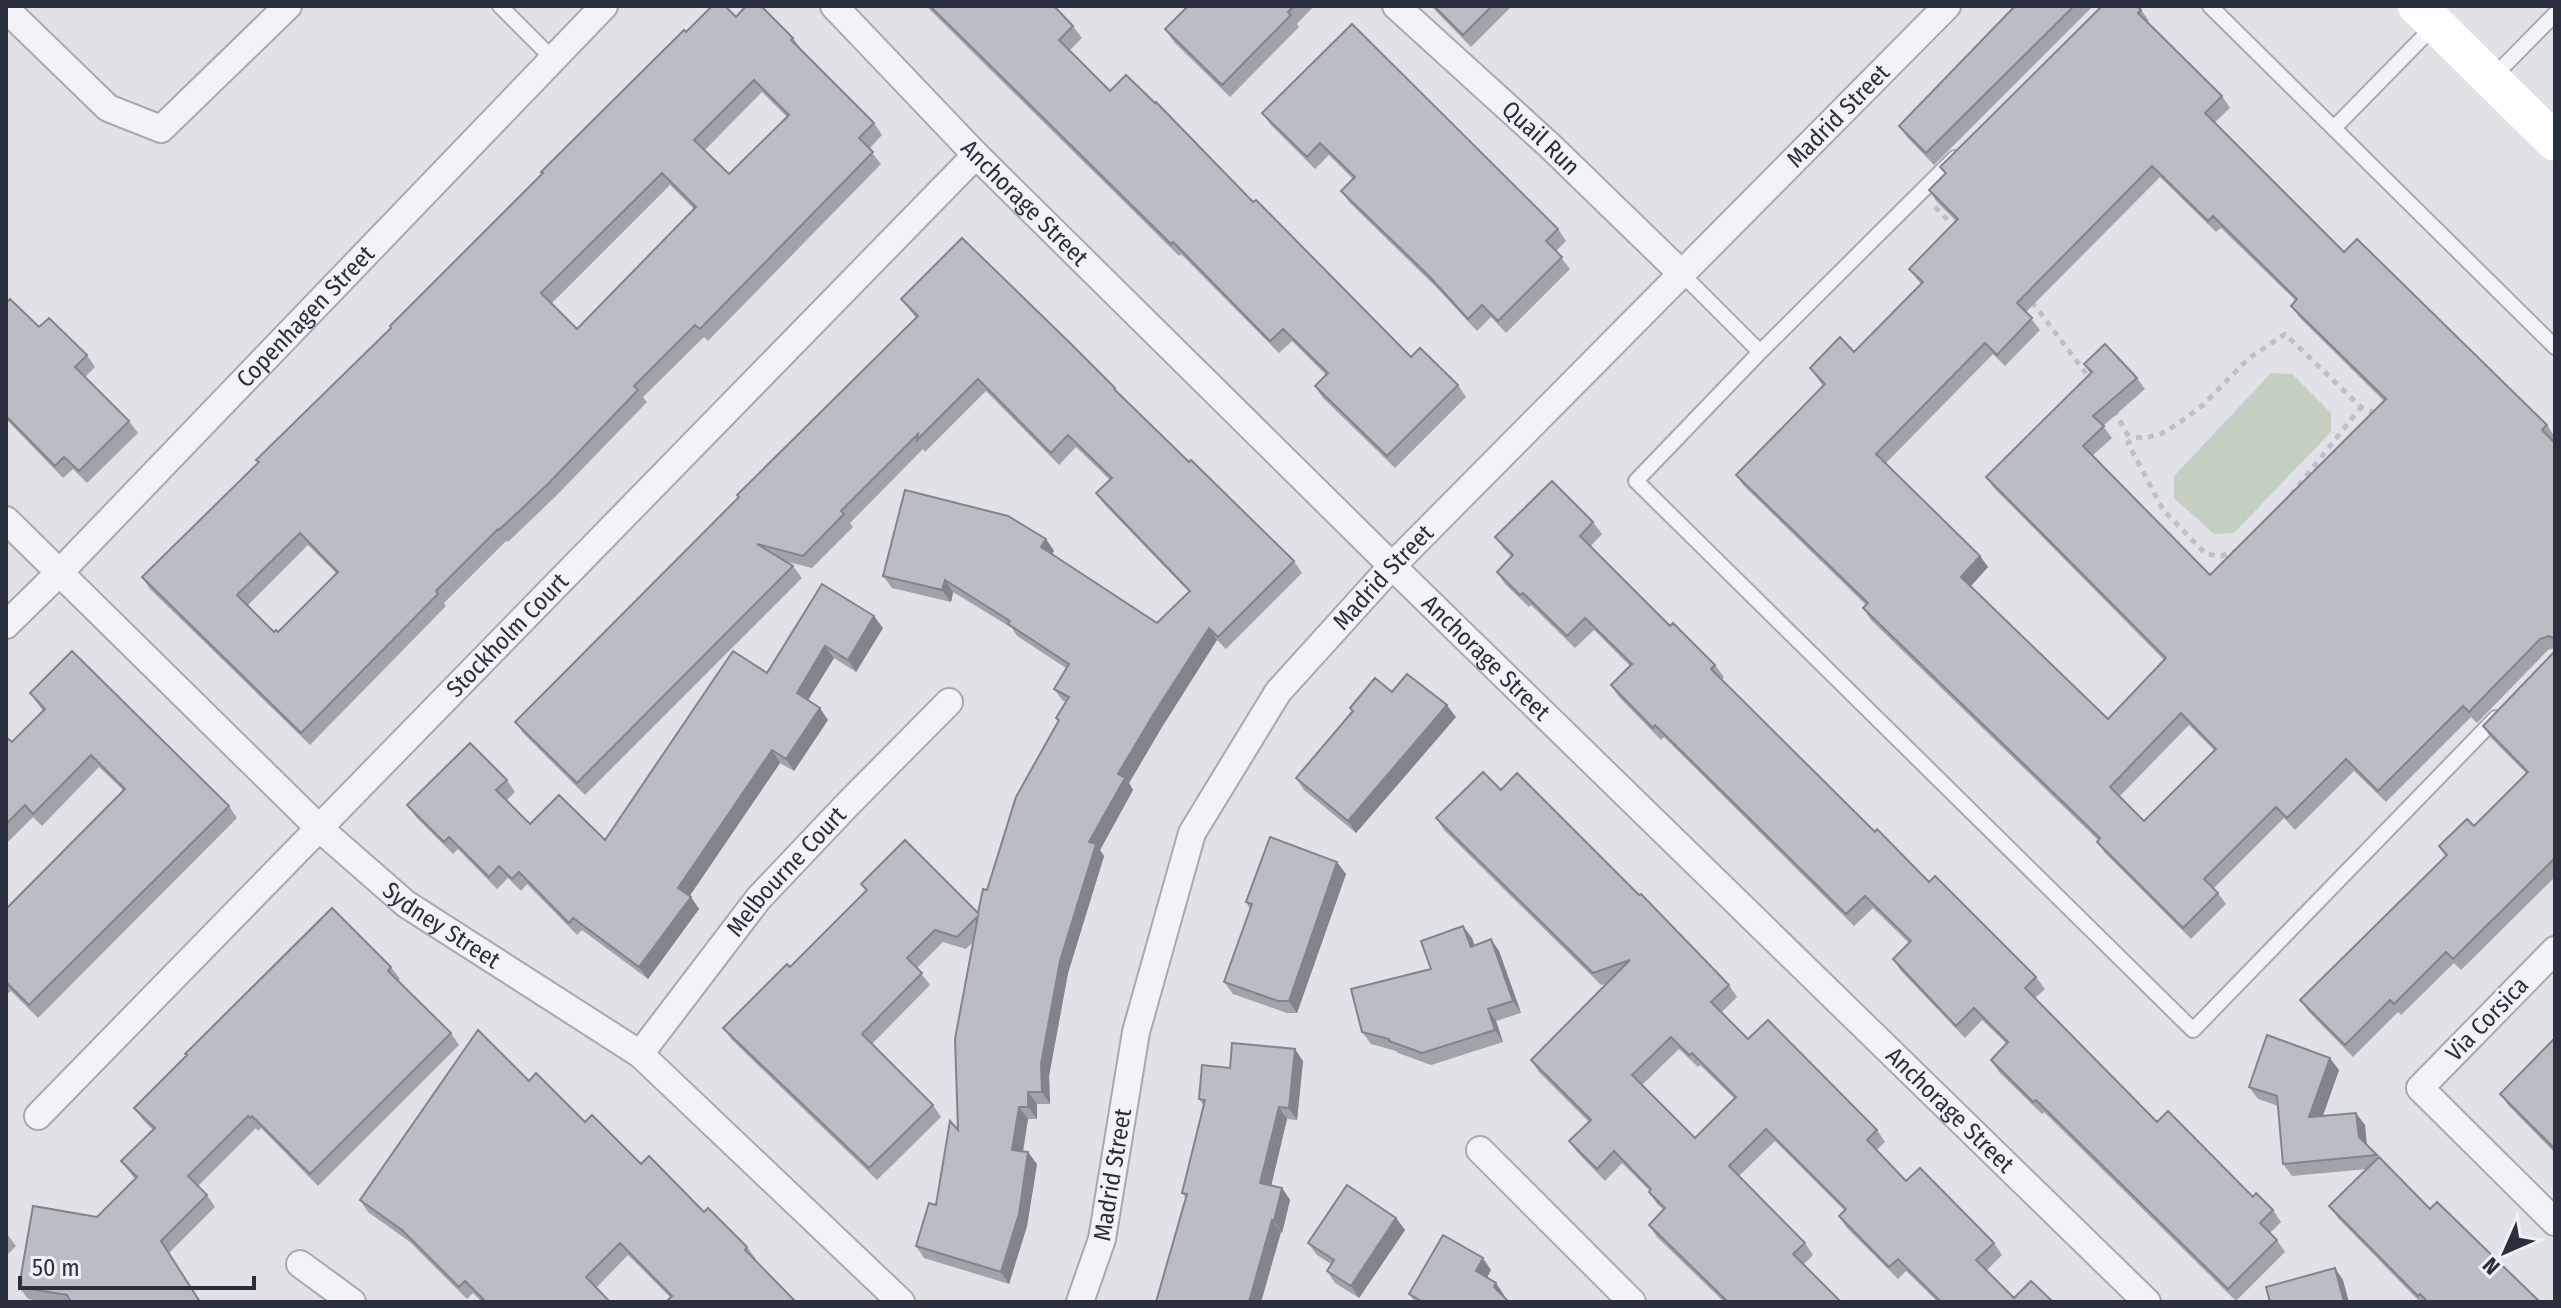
<svg xmlns="http://www.w3.org/2000/svg" width="2561" height="1308" font-family="'Fira Sans Condensed',sans-serif">
	<rect width="100%" height="100%" fill="#e0e2e7"/>
	<path fill="#c3d0c1" d="M2271 373 2292 374 2331 413V432L2234 533 2214 534 2174 498V476Z"/>
	<g fill="none" stroke-linecap="round" stroke-linejoin="round">
		<defs>
			<path id="service" d="M500 6 553 59
				M2210 6 2555 347
				M2491 79 2555 14
				M2334 128 2434 26
				M1955 158 1760 352 1636 481 2193 1030 2496 718
				M1682 274 1760 352"/>
			<g id="minor">
				<path id="s1" d="M834 6 976 155 1392 566 2147 1302"/>
				<path id="s2" d="M1396 6 1549 145 1682 274"/>
				<path d="M6 9 108 108 161 129 288 6"/>
				<path id="s3" d="M6 520 319 828 406 904 640 1054 901 1302"/>
				<path id="s4" d="M6 625 59 573 604 6"/>
				<path d="M2555 950 2420 1088 2555 1222"/>
				<path id="s5" d="M640 1054 758 899 847 805 949 702"/>
				<path id="s6" d="M38 1116 976 155"/>
				<path d="M1480 1150 1632 1302"/>
				<path d="M300 1264 352 1302"/>
				<path id="s7" d="M1080 1302 1102 1239 1136 1032 1192 833 1278 692 1392 566 1947 6"/>
			</g>
		</defs>
		<use href="#service" stroke="#a6a9b1" stroke-width="18"/>
		<use href="#minor" stroke="#a6a9b1" stroke-width="30"/>
		<path stroke="#bec0c6" stroke-width="5" stroke-dasharray="6 6" stroke-linecap="butt" d="M1935 207 1956 228
			M2032 302 2091 380
			M2114 410 2131 441
			M2291 495 2361 407
			M2238 551 2221 556 2206 554 2163 510 2128 443 2133 438 2149 437 2163 433 2179 423 2203 405 2248 359 2285 334 2361 407 2375 413"/>
		<use href="#service" stroke="#f2f3f6" stroke-width="14"/>
		<use href="#minor" stroke="#f2f3f6" stroke-width="26"/>
		<path stroke="#fff" stroke-width="38" d="M2417 6 2555 142"/>
	</g>
	<path fill="#a0a3aa" fill-rule="evenodd" d="M926 6H1054L1073 26 1082 38 1069 51 1110 91 1253 202 1411 357 1458 385 1466 397 1395 468 1323 398 1315 386 1326 375 1292 341 1279 353 1181 254 1179 256Z
		M1188 6H1314L1297 24 1299 27 1230 97 1174 42 1165 29Z
		M1431 6H1512L1471 47Z
		M2015 6H2093L1934 165 1907 137 1899 126Z
		M2141 10 2149 21 2147 23 2222 96 2230 108 2214 123 2344 252 2547 425 2555 437 2552 440 2555 443V648L2548 650 2477 723 2471 717 2386 802 2354 771 2295 830 2284 818 2214 888 2226 904 2191 939 2105 853 2097 842 2098 840 1871 620 1863 608 1866 605 1744 486 1736 475 1823 386 1810 368 1854 352 1921 284 1909 269 1956 221 1937 202 1929 190 1945 174 1940 167ZM2160 177 2216 232 2221 228 2296 301 2291 306 2299 317 2384 401 2210 575 2092 456 2112 438 2103 426 2145 389 2137 378 2084 364 2090 373 1986 477 1994 488 2164 660 2108 719 1971 586 1988 567 1980 556 1886 463 1993 354 2005 366 2040 330 2026 312ZM2189 725 2215 751 2144 821 2120 796Z
		M736 17 793 38 802 50 874 123 882 135 869 149 881 164 708 341 704 337 643 397 647 402 557 495 508 542 506 541 444 603 446 606 310 745 150 589 142 577 258 463 686 32ZM762 92 787 117 729 174 705 150ZM670 185 694 209 577 329 552 303ZM308 545 337 574 278 632H274L247 606Z
		M1262 113 1558 229 1566 241 1556 251 1570 269 1506 333 1491 317 1477 331 1437 288 1350 203 1341 191 1353 179 1329 155 1315 169 1271 125Z
		M901 299 1115 388 1121 397 1294 561 1302 573 1226 649 1217 640 1162 727 1129 783 1133 790 1100 850 1104 856 1068 973 1049 1076 1050 1104H1037V1119H1028L1023 1152 1037 1164 1027 1226 1009 1284 924 1258 916 1246 936 1205 958 1130 973 942 966 949 943 942 917 968 930 985 872 1044 933 1105 941 1117 877 1180 732 1040 723 1028 790 967 866 891 861 884 978 913 987 890 1058 722 1056 718 1066 702 1063 701 1054 689 1066 668 1017 636 1012 628 953 592 951 602 892 588 883 576 1046 539 1054 551 1052 554 1157 623 1189 592 1105 505 1096 493 1110 480 1076 447 1059 465 986 391 925 452 923 449 850 523 853 527 812 568 784 561 793 566 802 578 585 795 524 734 515 722 916 318Z
		M6 303 39 327 87 355 95 367 85 377 129 421 138 433 87 483 73 469 63 478 6 419Z
		M1593 522 1602 534 1590 547 1670 626 1715 665 1724 677 1721 680 1875 832 2036 977 2045 989 2035 998 2157 1122 2253 1197 2273 1210 2281 1222 2270 1233 2277 1240 2285 1252 2236 1301 2044 1112 2042 1114 1999 1072 1991 1060 2007 1044 1982 1020 1965 1038 1901 971 1893 959 1909 943 1873 908 1854 926 1664 737 1661 740 1619 697 1611 685 1630 666 1594 630 1575 648 1531 605 1529 607 1505 584 1497 572 1512 557 1504 549 1495 537Z
		M822 584 883 628 856 672 834 658 808 700 828 720 794 771 780 763 689 896 699 909 648 979 582 930 577 935 527 884 521 891 508 878 497 889 458 849 453 854 416 817 407 805 507 780 515 792 506 801 530 824 605 840 767 673Z
		M2555 651V877L2461 970 2454 963 2401 1015 2398 1012 2353 1057 2308 1011 2300 1000 2445 856 2439 846 2474 826 2526 773 2491 738 2483 726Z
		M1392 692 1456 717 1356 833 1304 790 1296 778 1353 712 1350 708Z
		M30 693 229 806 237 818 38 1018 11 991 6 995V909L123 790 99 767 42 826 33 817 6 844V737L12 742 43 711Z
		M1501 790 1729 985 1737 997 1721 1013 1748 1039 1877 1130 1885 1142 1877 1150 1906 1181 1994 1243 2002 1255 1987 1270 2014 1298 2053 1302H1938L1906 1271 1898 1279 1847 1228 1839 1216 1844 1210 1775 1141 1739 1176 1805 1243 1813 1255 1804 1264 1841 1302H1724L1657 1237 1649 1225 1664 1210 1657 1204 1649 1192 1650 1191 1622 1163 1605 1181 1578 1153 1569 1141 1589 1122 1539 1072 1531 1060 1608 983 1601 985 1444 830 1436 818ZM1679 1049 1698 1067 1700 1065 1734 1098 1695 1138 1642 1085Z
		M1346 874 1297 1013H1287L1233 994 1224 982 1250 909 1246 902Z
		M1472 938 1474 945 1499 951 1521 1013 1496 1021 1503 1042 1431 1065 1398 1053 1396 1051 1371 1044 1362 1032 1431 969Z
		M391 967 400 979 398 981 451 1033 459 1045 318 1186 261 1128 258 1131 256 1128 198 1186 207 1195 215 1207 169 1253 201 1302H46L28 1299 19 1287 97 1217 135 1179 121 1161 153 1130 143 1120 134 1108Z
		M2555 1038V1153L2509 1106 2500 1094Z
		M1303 1061 1297 1120 1287 1119 1271 1186 1282 1188 1290 1200 1282 1233 1281 1232 1261 1302H1156L1186 1198 1182 1193 1204 1106 1199 1099 1230 1068Z
		M2339 1070 2323 1116 2365 1125 2367 1145 2378 1157 2430 1209 2540 1302H2420L2338 1218 2329 1206 2367 1169 2292 1176 2283 1164 2278 1106 2258 1099 2249 1087Z
		M529 1081 704 1212 747 1247 756 1259 671 1298 628 1255 596 1288 610 1302H482L473 1293 467 1299 410 1242 368 1212 360 1200Z
		M1396 1218 1405 1230 1359 1298 1335 1283 1327 1271 1331 1264 1317 1255 1308 1243Z
		M6 1233 16 1246 6 1256Z
		M1491 1270 1487 1278 1509 1302H1415L1409 1294Z"/>
	<path fill="#82848b" d="M1046 539 1054 551 1049 559 1041 547Z
		M1980 556 1988 567 1969 588 1961 577Z
		M945 580 953 592 951 602 942 590Z
		M874 616 883 628 856 672 848 660Z
		M1209 628 1217 640 1162 727 1129 783 1133 790 1100 850 1104 856 1068 973 1049 1076 1050 1104 1042 1092 1041 1064 1060 961 1089 842 1118 774 1153 715Z
		M825 646 834 658 805 705 797 693Z
		M1447 705 1456 717 1356 833 1348 821Z
		M820 708 828 720 794 771 786 759Z
		M772 750 780 763 687 900 678 888Z
		M1337 862 1346 874 1297 1013 1289 1001Z
		M691 897 699 909 648 979 639 967Z
		M1463 926 1472 938 1479 959 1471 947Z
		M1491 939 1499 951 1521 1013 1513 1001Z
		M1488 1009 1496 1021 1503 1042 1495 1030Z
		M1295 1049 1303 1061 1297 1120 1289 1108Z
		M2330 1058 2339 1070 2318 1129 2309 1117Z
		M1028 1092 1037 1104V1119L1028 1107Z
		M1019 1107 1028 1119 1021 1162 1012 1150Z
		M1279 1107 1287 1119 1269 1195 1260 1183Z
		M2356 1113 2365 1125 2367 1149 2359 1137Z
		M1028 1152 1037 1164 1027 1226 1009 1284 1001 1272Z
		M1282 1188 1290 1200 1282 1233 1274 1221Z
		M1396 1218 1405 1230 1359 1298 1351 1286Z
		M1272 1220 1281 1232 1261 1302H1249Z
		M1483 1258 1491 1270 1484 1283 1476 1271Z
		M2335 1268 2343 1280 2349 1302H2344Z
		M1496 1283 1504 1295 1502 1299 1494 1287Z"/>
	<path fill="#babdc6" stroke="#82848b" stroke-width="2" fill-rule="evenodd" d="M712 6H725L736 17 746 6H761L793 38 791 40 874 123 859 138 873 152 700 329 695 325 634 386 638 390 549 483 499 530 498 529 436 591 438 594 301 733 142 577 259 462 256 460 391 328 390 326 543 173 541 172 684 30 686 32ZM754 80 789 115 729 174 694 140ZM662 173 696 207 577 329 541 293ZM300 533 338 572 278 632 276 630 274 632 237 595Z
		M930 6H1054L1073 26 1059 40 1110 91 1126 75 1155 103 1156 102 1253 202 1256 200 1411 357 1420 348 1458 385 1387 456 1315 386 1328 373 1283 329 1270 341 1173 242 1171 244Z
		M1188 6H1294L1288 12 1291 15 1222 85 1165 29Z
		M1434 6H1492L1463 35Z
		M2015 6H2074L1926 153 1899 126Z
		M2102 6H2137L2141 10 2138 13 2222 96 2205 113 2344 252 2357 239 2547 425 2542 430 2555 443V641V639L2549 636 2540 639 2469 712 2463 706 2378 791 2346 759 2287 818 2276 807 2204 879 2218 893 2183 928 2097 842 2100 838 1863 608 1868 603 1736 475 1825 384 1810 368 1840 337 1854 352 1923 282 1909 269 1958 219 1929 190 1946 173 1940 167ZM2152 166 2208 221 2213 216 2297 299 2291 306 2386 399 2210 575 2083 446 2104 426 2093 416 2137 378 2105 344 2084 364 2092 372 1986 477 2166 658 2108 719 1961 577 1980 556 1876 454 1985 343 1997 355 2032 318 2017 303ZM2181 713 2216 749 2144 821 2110 787Z
		M1352 24 1558 229 1546 241 1562 257 1498 321 1482 305 1468 319 1429 276 1341 191 1355 177 1320 143 1307 157 1262 113Z
		M962 238 1071 344 1115 388 1114 389 1189 462 1191 460 1294 561 1218 637 1209 628 1153 715 1118 774 1125 778 1089 842 1096 844 1060 961 1041 1064 1042 1092H1028V1107H1019L1012 1150 1028 1152 1019 1214 1001 1272 916 1246 929 1203 936 1205 950 1121 958 1130 955 1039 978 916 957 937 935 930 907 958 922 973 862 1034 933 1105 869 1168 723 1028 787 964 790 967 867 890 861 884 905 840 978 913 983 889 987 890 1016 797 1059 720 1056 718 1069 697 1054 689 1069 664 1008 624 1010 621 945 580 942 590 883 576 905 490 1008 516 1046 539 1041 547 1157 623 1190 591 1096 493 1112 478 1068 435 1051 453 978 379 917 440 918 434 841 511 844 514 803 556 757 544 793 566 577 783 515 722 739 497 737 495 918 316 901 299Z
		M10 299 39 327 49 318 87 355 75 367 129 421 79 471 64 457 55 466 6 416V303Z
		M1552 481 1593 522 1580 536 1670 626 1673 623 1715 665 1711 669 1875 832 1877 829 1929 882 1935 876 2036 977 2025 988 2157 1122 2168 1111 2253 1197 2256 1193 2273 1210 2260 1223 2277 1240 2228 1289 2036 1100 2033 1102 1991 1060 2008 1042 1974 1008 1956 1026 1893 959 1911 941 1865 896 1846 914 1655 725 1653 728 1611 685 1632 664 1585 618 1567 636 1523 593 1520 595 1497 572 1513 555 1495 537Z
		M822 584 874 616 848 660 825 646 797 693 820 708 786 759 772 750 678 888 691 897 639 967 573 918 569 923 519 872 512 879 499 866 489 877 449 837 444 842 407 805 470 743 507 780 496 790 530 824 559 795 605 840 733 651 767 673Z
		M72 651 229 806 29 1005 6 982V909L125 789 91 755 33 814 25 805 6 824V737L12 742 45 709 30 693Z
		M2555 651V858L2453 959 2446 952 2394 1004 2390 1000 2345 1045 2300 1000 2447 855 2439 846 2467 819 2474 826 2528 772 2483 726Z
		M1407 674 1447 705 1348 821 1296 778 1353 711 1350 708 1375 678 1392 692Z
		M1483 772 1501 790 1517 773 1639 895 1641 894 1729 985 1711 1002 1748 1039 1768 1020 1877 1130 1867 1140 1906 1181 1920 1168 1994 1243 1976 1260 2014 1298 2031 1281 2053 1302H1941L1898 1259 1889 1267 1839 1216 1846 1209 1766 1129 1729 1166 1805 1243 1793 1254 1841 1302H1728L1649 1225 1665 1208 1649 1192 1651 1189 1614 1151 1597 1169 1569 1141 1591 1120 1531 1060 1630 960 1593 973 1436 818ZM1671 1037 1689 1055 1692 1053 1736 1097 1695 1138 1632 1075Z
		M1270 837 1337 862 1289 1001H1278L1224 982 1252 904 1246 902Z
		M332 908 391 967 388 971 451 1033 310 1174 252 1116 250 1118 248 1116 188 1176 207 1195 161 1241 200 1302H71L67 1295 19 1287 33 1206 97 1217 137 1177 121 1161 155 1128 134 1108 187 1055 185 1054Z
		M1463 926 1471 947 1491 939 1513 1001 1488 1009 1495 1030 1422 1053 1389 1041V1039L1362 1032 1351 989 1431 969 1421 941Z
		M478 1030 529 1081 536 1073 585 1122 592 1115 641 1164 649 1156 704 1212 708 1208 747 1247 745 1250 796 1302H666L672 1296 620 1243 586 1277 610 1302H486L465 1281 459 1287 402 1230 360 1200Z
		M2267 1035 2330 1058 2309 1117 2356 1113 2359 1137 2377 1155 2283 1164 2277 1096 2249 1087Z
		M2555 1038V1149L2500 1094Z
		M1232 1043 1295 1049 1289 1108 1279 1107 1260 1183 1282 1188 1274 1221 1272 1220 1249 1302H1156L1187 1194 1182 1193 1205 1100 1199 1099 1202 1065 1230 1068Z
		M2379 1157 2430 1209 2437 1202 2540 1302H2428L2420 1294 2418 1296 2329 1206Z
		M1347 1185 1396 1218 1351 1286 1327 1271 1334 1260 1308 1243Z
		M1443 1235 1483 1258 1476 1271 1496 1283 1494 1287 1509 1302H1423L1409 1294Z
		M2335 1268 2344 1302H2270L2266 1287Z"/>
	<g text-anchor="middle" dominant-baseline="central" stroke-width="6" stroke-linejoin="round" paint-order="stroke">
		<g font-size="24" fill="#2a2f3d" stroke="#eff1f5">
			<text stroke="none"><textPath href="#s7" startOffset="1452">Madrid Street</textPath></text>
			<text stroke="none"><textPath href="#s2" startOffset="196">Quail Run</textPath></text>
			<text stroke="none"><textPath href="#s1" startOffset="274">Anchorage Street</textPath></text>
			<text stroke="none"><textPath href="#s4" startOffset="430">Copenhagen Street</textPath></text>
			<text stroke="none"><textPath href="#s7" startOffset="804">Madrid Street</textPath></text>
			<text stroke="none"><textPath href="#s6" startOffset="672">Stockholm Court</textPath></text>
			<text stroke="none"><textPath href="#s1" startOffset="922">Anchorage Street</textPath></text>
			<text stroke="none"><textPath href="#s5" startOffset="234">Melbourne Court</textPath></text>
			<text stroke="none"><textPath href="#s3" startOffset="596">Sydney Street</textPath></text>
			<text transform="translate(2487 1019) rotate(-46)">Via Corsica</text>
			<text stroke="none"><textPath href="#s1" startOffset="1570">Anchorage Street</textPath></text>
			<text stroke="none"><textPath href="#s7" startOffset="132">Madrid Street</textPath></text>
		</g>
	</g>
	<rect width="2561" height="1308" fill="none" stroke="#2a2f3d" stroke-width="16"/>
	<g transform="translate(2505 1252) rotate(225)" stroke="#eff1f5" stroke-width="6" paint-order="stroke">
	<path d="M0-6L14 30L0 20L-14 30Z" fill="#2a2f3d"/>
	<text y="-12" font-size="22" font-weight="bold" text-anchor="middle" fill="#2a2f3d">N</text>
	</g>
	<path d="M20 1276v12h234v-12" fill="none" stroke="#2a2f3d" stroke-width="4"/>
	<text x="32" y="1276" font-size="24" fill="#2a2f3d" stroke="#eff1f5" stroke-width="6" paint-order="stroke">50 m</text>
</svg>
